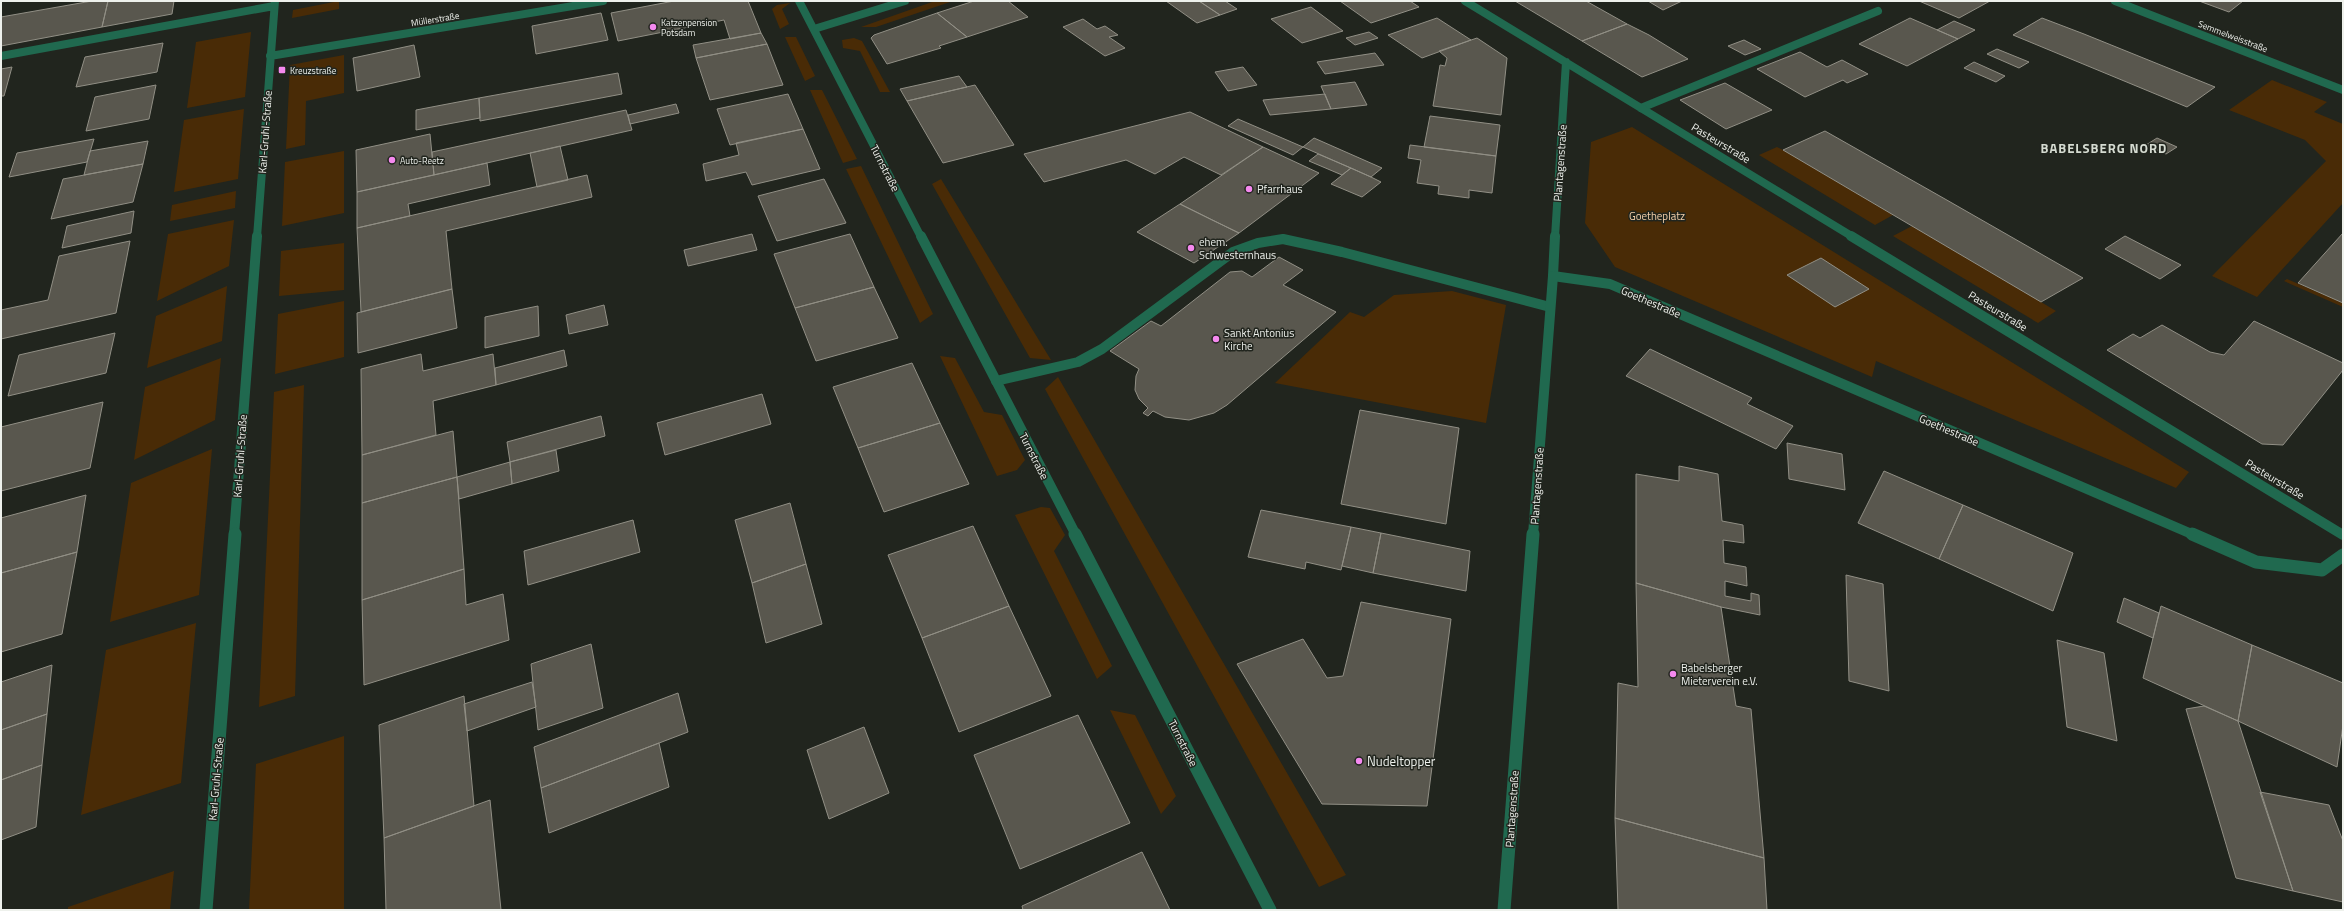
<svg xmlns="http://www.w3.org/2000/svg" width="2344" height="911" font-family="'Titillium Web',sans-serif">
	<rect width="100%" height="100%" fill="#21251e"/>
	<path fill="#492b06" d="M339 1V9L292 18 293 10Z
		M935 1H953L876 27H861Z
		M790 3 782 9 789 24 780 29 772 9 777 5Z
		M251 32 245 97 187 108 196 42Z
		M785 37H796L815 76 805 81Z
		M854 38 862 41 890 92H880L860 51 843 48 842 40Z
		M344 55V93L306 101 305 145 286 149 290 65Z
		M2272 80 2327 102 2314 112 2343 124V203L2257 297 2212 276 2326 161 2305 140 2229 110Z
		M810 90H822L857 159 843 163Z
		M244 109 238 179 174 192 184 120Z
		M1632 127 2189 472 2176 488 1876 361 1872 377 1615 267 1585 223 1591 142Z
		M1777 147 1783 150 1893 215 1875 225 1759 155Z
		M344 151V213L282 226 285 162Z
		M861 166 933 314 920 323 846 169Z
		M941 179 1051 360 1030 358 932 184Z
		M236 191 235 208 170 221 172 205Z
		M234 220 229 266 157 301 168 234Z
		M1912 226 2041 302 2056 311 2038 323 1893 236Z
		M344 243V290L279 296 281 251Z
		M2287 279 2343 303V307L2284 281Z
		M227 286 222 341 147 368 156 316Z
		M1452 291 1506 305 1486 423 1275 383 1350 312 1364 317 1394 295Z
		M344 301V357L275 374 278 314Z
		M940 356 955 358 984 412 1002 415 1025 460 1017 470 997 476Z
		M221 358 215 420 134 460 145 387Z
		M1058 377 1346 875 1319 887 1045 389Z
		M304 385 295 696 259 707 274 392Z
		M212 449 199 595 110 622 131 483Z
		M1041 507 1050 508 1065 535 1054 551 1112 666 1097 679 1015 515Z
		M196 623 181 783 81 815 106 650Z
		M1110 710 1135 715 1176 796 1161 814Z
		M344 736V910H249L256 764Z
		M174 871 170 910H68V907Z"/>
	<path fill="#59574e" stroke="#918f85" d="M92 1H108L102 27 1 46V17Z
		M108 1H174L172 14 102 27Z
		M674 1H748L761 33 730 39 724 20 618 41 611 13Z
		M974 1H1008L1028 17 967 37 937 13Z
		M1166 1H1199L1220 15 1197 23Z
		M1199 1H1225L1237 9 1220 15Z
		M1340 1H1410L1419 7 1371 23Z
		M1515 1H1586L1627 24 1582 41Z
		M1648 1H1682L1663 10Z
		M1919 1H1990L1959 18Z
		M2199 1H2243L2229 12Z
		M1311 7 1343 31 1302 43 1271 19Z
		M601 13 608 40 536 54 532 26Z
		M937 13 967 37 939 46 941 48 887 64 871 38 874 35Z
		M1437 18 1471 40 1422 58 1388 35Z
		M1910 18 1958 39 1907 66 1859 44Z
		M2042 18 2084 34 2215 87 2187 107 2013 35Z
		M1083 19 1097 29 1105 26 1118 35 1109 37 1125 48 1105 56 1063 27Z
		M1954 21 1975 30 1958 39 1937 30Z
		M1627 24 1649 35 1688 59 1642 77 1582 41Z
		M1369 32 1378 38 1355 45 1346 38Z
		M761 33 767 44 696 58 693 45Z
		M1477 38 1507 58 1501 115 1433 106 1440 65 1445 66 1447 58 1439 51Z
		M1744 40 1761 49 1745 55 1728 46Z
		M163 43 157 72 76 87 85 57Z
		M767 44 783 85 710 100 696 58Z
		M414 45 420 77 357 91 353 58Z
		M1997 49 2029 62 2019 68 1987 54Z
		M1800 52 1827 67 1842 60 1868 74 1847 83 1843 80 1805 97 1757 69Z
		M1375 53 1384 65 1325 74 1317 62Z
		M1974 62 2005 76 1996 82 1964 68Z
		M12 67 4 96H1V69Z
		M1243 67 1257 85 1228 91 1215 72Z
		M618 73 622 94 480 121 479 98Z
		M959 76 967 87 907 101 900 89Z
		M1355 82 1367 105 1331 109 1321 86Z
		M1725 83 1772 110 1726 129 1680 100Z
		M156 85 149 119 86 131 95 97Z
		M975 85 1014 145 943 163 907 101Z
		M788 94 803 129 730 145 717 109Z
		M1325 94 1331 109 1270 115 1263 100Z
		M479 98 480 118 416 130V110Z
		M676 104 679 113 630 124 628 115Z
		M626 110 632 130 434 175 432 152Z
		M1190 112 1263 147 1221 175 1184 157 1155 174 1126 160 1044 182 1024 154Z
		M1430 116 1500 125 1496 156 1424 147Z
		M1238 119 1303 147 1293 155 1228 126Z
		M803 129 820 169 752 185 746 172 706 181 703 164 739 155 736 143Z
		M1825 131 1945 199 2083 278 2041 302 1783 150Z
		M430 134 434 175 357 192 356 150Z
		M1314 138 1382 168 1371 177 1303 147Z
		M2157 138 2177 147 2166 154 2146 145Z
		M94 139 87 162 9 177 17 153Z
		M148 141 143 164 84 175 90 151Z
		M1410 145 1496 156 1492 193 1469 190V198L1438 194 1439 186 1417 183 1421 160 1408 158Z
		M560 146 568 180 537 187 530 153Z
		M1263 147 1319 173 1239 233 1180 204Z
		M1318 154 1351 168 1342 175 1309 161Z
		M487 163 490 185 408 204 410 216 357 228V192Z
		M143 164 133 202 51 219 63 179Z
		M1351 168 1371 177 1381 182 1362 197 1331 184Z
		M587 175 592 197 446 231 452 289 361 312 357 228Z
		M824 179 846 223 777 241 758 196Z
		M1180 204 1210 219 1239 233 1194 263 1137 232Z
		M134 211 131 233 62 248 67 226Z
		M2343 233V303L2298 283Z
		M752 234 757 250 688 266 684 250Z
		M850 234 874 287 795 308 774 254Z
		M2125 236 2181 265 2160 279 2105 249Z
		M130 241 116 313 1 339V310L48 300 59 256Z
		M1279 257 1303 270 1283 285 1336 312 1227 405 1214 413 1189 420 1165 417 1153 411 1148 416 1143 413 1148 408 1139 399 1135 390 1136 376 1139 369 1110 351 1151 321 1161 326 1230 272 1242 271 1252 277Z
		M1821 258 1869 289 1835 307 1787 275Z
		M874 287 898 338 816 361 795 308Z
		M452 289 457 328 358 353 357 313Z
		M604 305 608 325 569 334 566 315Z
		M538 306 539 336 485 348V317Z
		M2254 321 2343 363V370L2283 445 2262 444 2107 350 2133 334 2140 338 2162 325 2210 352 2224 355Z
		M115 333 106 373 8 396 19 355Z
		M1650 349 1752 398 1747 404 1793 426 1776 449 1626 376Z
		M564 350 567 366 496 385 495 368Z
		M421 354 423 371 493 354 496 385 433 401 436 435 362 455 361 369Z
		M912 363 940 423 858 448 833 387Z
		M762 394 771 424 665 455 657 423Z
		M103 402 90 468 1 491V427Z
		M1360 410 1459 428 1446 524 1341 504Z
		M601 416 605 436 510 462 507 442Z
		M940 423 969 484 884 512 858 448Z
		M453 431 457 477 362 503V455Z
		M1787 443 1842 454 1845 490 1789 479Z
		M556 450 559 471 512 484 510 462Z
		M510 462 512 484 459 499 457 477Z
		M1679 466 1718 474 1722 521 1743 525 1744 543 1723 540 1724 563 1746 567 1747 586 1725 581V596L1751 601V593L1759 595 1760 615 1721 607 1636 583V474L1679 481Z
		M1884 471 1963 505 1939 559 1858 523Z
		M457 477 464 569 362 600V503Z
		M86 495 77 552 1 573V518Z
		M790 503 806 564 752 583 735 520Z
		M1963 505 2073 553 2053 611 1939 559Z
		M1261 510 1351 527 1341 570 1306 562 1305 569 1248 557Z
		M633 520 640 552 528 585 524 551Z
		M973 526 1009 606 922 638 888 555Z
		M1351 527 1381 533 1373 573 1342 566Z
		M1381 533 1470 551 1466 591 1373 573Z
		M77 552 62 634 1 652V573Z
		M806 564 822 624 766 643 752 583Z
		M464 569 466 605 503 594 509 640 364 685 362 600Z
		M1846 575 1883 584 1889 691 1849 681Z
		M1636 583 1721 607 1736 706 1751 709 1764 858 1615 818 1618 683 1638 687Z
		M2124 598 2159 613 2153 638 2117 622Z
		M1361 602 1451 619 1427 806 1322 804 1237 664 1303 639 1327 678 1343 676Z
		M1009 606 1051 696 959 732 922 638Z
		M2161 606 2252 645 2238 721 2143 678Z
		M2057 640 2104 653 2117 741 2067 727Z
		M591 644 603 708 538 730 531 664Z
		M2252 645 2343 683V725L2337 767 2238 721Z
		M52 665 47 714 1 730V682Z
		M532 682 536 707 467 731 464 704Z
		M678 693 688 732 541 788 534 747Z
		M464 696 474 806 384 838 379 725Z
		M2204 706 2238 721 2293 891 2236 878 2186 709Z
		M47 714 42 765 1 780V730Z
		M1078 715 1130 823 1020 869 974 755Z
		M864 727 889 793 829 819 807 750Z
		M659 743 669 787 549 833 541 788Z
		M42 765 36 827 1 840V780Z
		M2260 792 2329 805 2343 841V902L2293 891Z
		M490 800 501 910H386L384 838Z
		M1615 818 1764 858 1767 910H1618Z
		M1142 852 1170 910H1023L1022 906Z"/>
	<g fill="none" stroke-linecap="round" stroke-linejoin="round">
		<path stroke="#20694f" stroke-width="8" d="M1641 108 1878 11"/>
		<path stroke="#20694f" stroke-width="10" d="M996 381 1078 362 1102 349 1233 252 1258 243 1283 239 1342 252 1550 307"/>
		<path stroke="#20694f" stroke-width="8" d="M799 1 921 237
			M1465 1 1853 237
			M2115 1 2343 90
			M814 29 905 1
			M1 56 274 6
			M270 56 603 1
			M257 237 275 1
			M1555 237 1566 62"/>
		<path stroke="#20694f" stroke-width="10" d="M921 236 1076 535
			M1851 236 2343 535
			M1553 276 1555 236
			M234 535 257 236"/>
		<path stroke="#20694f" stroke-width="13" d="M1075 534 1270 910
			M206 910 235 534"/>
		<path stroke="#20694f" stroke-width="10" d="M1533 535 1553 276 1610 284 2194 535"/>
		<path stroke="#20694f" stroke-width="13" d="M2192 534 2256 562 2322 570 2343 555
			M1504 910 1533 534"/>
	</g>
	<g fill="#f589ef" stroke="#21251e" stroke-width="1.5">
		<circle cx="653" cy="27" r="4"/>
		<rect x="278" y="66" width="8" height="8" rx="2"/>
		<circle cx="392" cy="160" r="4"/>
		<circle cx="1249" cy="189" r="4"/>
		<circle cx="1191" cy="248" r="4"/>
		<circle cx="1216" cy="339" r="4"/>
		<circle cx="1673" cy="674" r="4"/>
		<circle cx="1359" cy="761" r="4"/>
	</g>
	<g text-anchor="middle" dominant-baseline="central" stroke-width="3" stroke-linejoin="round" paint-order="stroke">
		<g font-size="9" fill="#eef1ec" stroke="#21251e">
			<text transform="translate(435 19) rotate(-9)">Müllerstraße</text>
			<text transform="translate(2233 36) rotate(21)">Semmelweisstraße</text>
		</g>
		<g font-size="9" fill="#eef1ec" stroke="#21251e" text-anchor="start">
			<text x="661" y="22">Katzenpension<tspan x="661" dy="10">Potsdam</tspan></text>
			<text x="290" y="70">Kreuzstraße</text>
			<text x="400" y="160">Auto-Reetz</text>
		</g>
		<g font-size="11" fill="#eef1ec" stroke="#21251e">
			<text transform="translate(265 132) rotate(-86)">Karl-Gruhl-Straße</text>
			<text transform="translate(1721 143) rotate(31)">Pasteurstraße</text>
			<text transform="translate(1560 163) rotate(-86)">Plantagenstraße</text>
			<text transform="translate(885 168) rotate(63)">Turnstraße</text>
			<text transform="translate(1651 302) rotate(23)">Goethestraße</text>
			<text transform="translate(1998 311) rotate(31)">Pasteurstraße</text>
			<text transform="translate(1949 430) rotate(23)">Goethestraße</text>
			<text transform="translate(240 456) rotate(-86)">Karl-Gruhl-Straße</text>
			<text transform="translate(1034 456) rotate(63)">Turnstraße</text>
			<text transform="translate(2275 479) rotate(31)">Pasteurstraße</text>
			<text transform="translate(1537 486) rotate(-86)">Plantagenstraße</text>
			<text transform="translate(1183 743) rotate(63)">Turnstraße</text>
			<text transform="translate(216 779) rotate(-85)">Karl-Gruhl-Straße</text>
			<text transform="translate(1512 809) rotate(-86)">Plantagenstraße</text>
		</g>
		<g font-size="11" fill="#eef1ec" stroke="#21251e" text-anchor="start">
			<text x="1257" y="189">Pfarrhaus</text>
			<text x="1199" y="242">ehem.<tspan x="1199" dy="13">Schwesternhaus</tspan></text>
			<text x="1224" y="333">Sankt Antonius<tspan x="1224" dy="13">Kirche</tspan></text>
			<text x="1681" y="668">Babelsberger<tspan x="1681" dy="13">Mieterverein e.V.</tspan></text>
		</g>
		<g font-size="11" fill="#f4d0ab" stroke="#21251e">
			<text x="1657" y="216">Goetheplatz</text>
		</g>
		<g font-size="13" font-weight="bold" letter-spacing="1" fill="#d5dbd1" stroke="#21251e">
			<text x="2104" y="148">BABELSBERG NORD</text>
		</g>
		<g font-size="13" fill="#eef1ec" stroke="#21251e" text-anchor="start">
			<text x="1367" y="761">Nudeltopper</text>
		</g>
	</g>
	<rect width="2344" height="911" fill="none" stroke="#eef1ec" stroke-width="4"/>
</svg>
